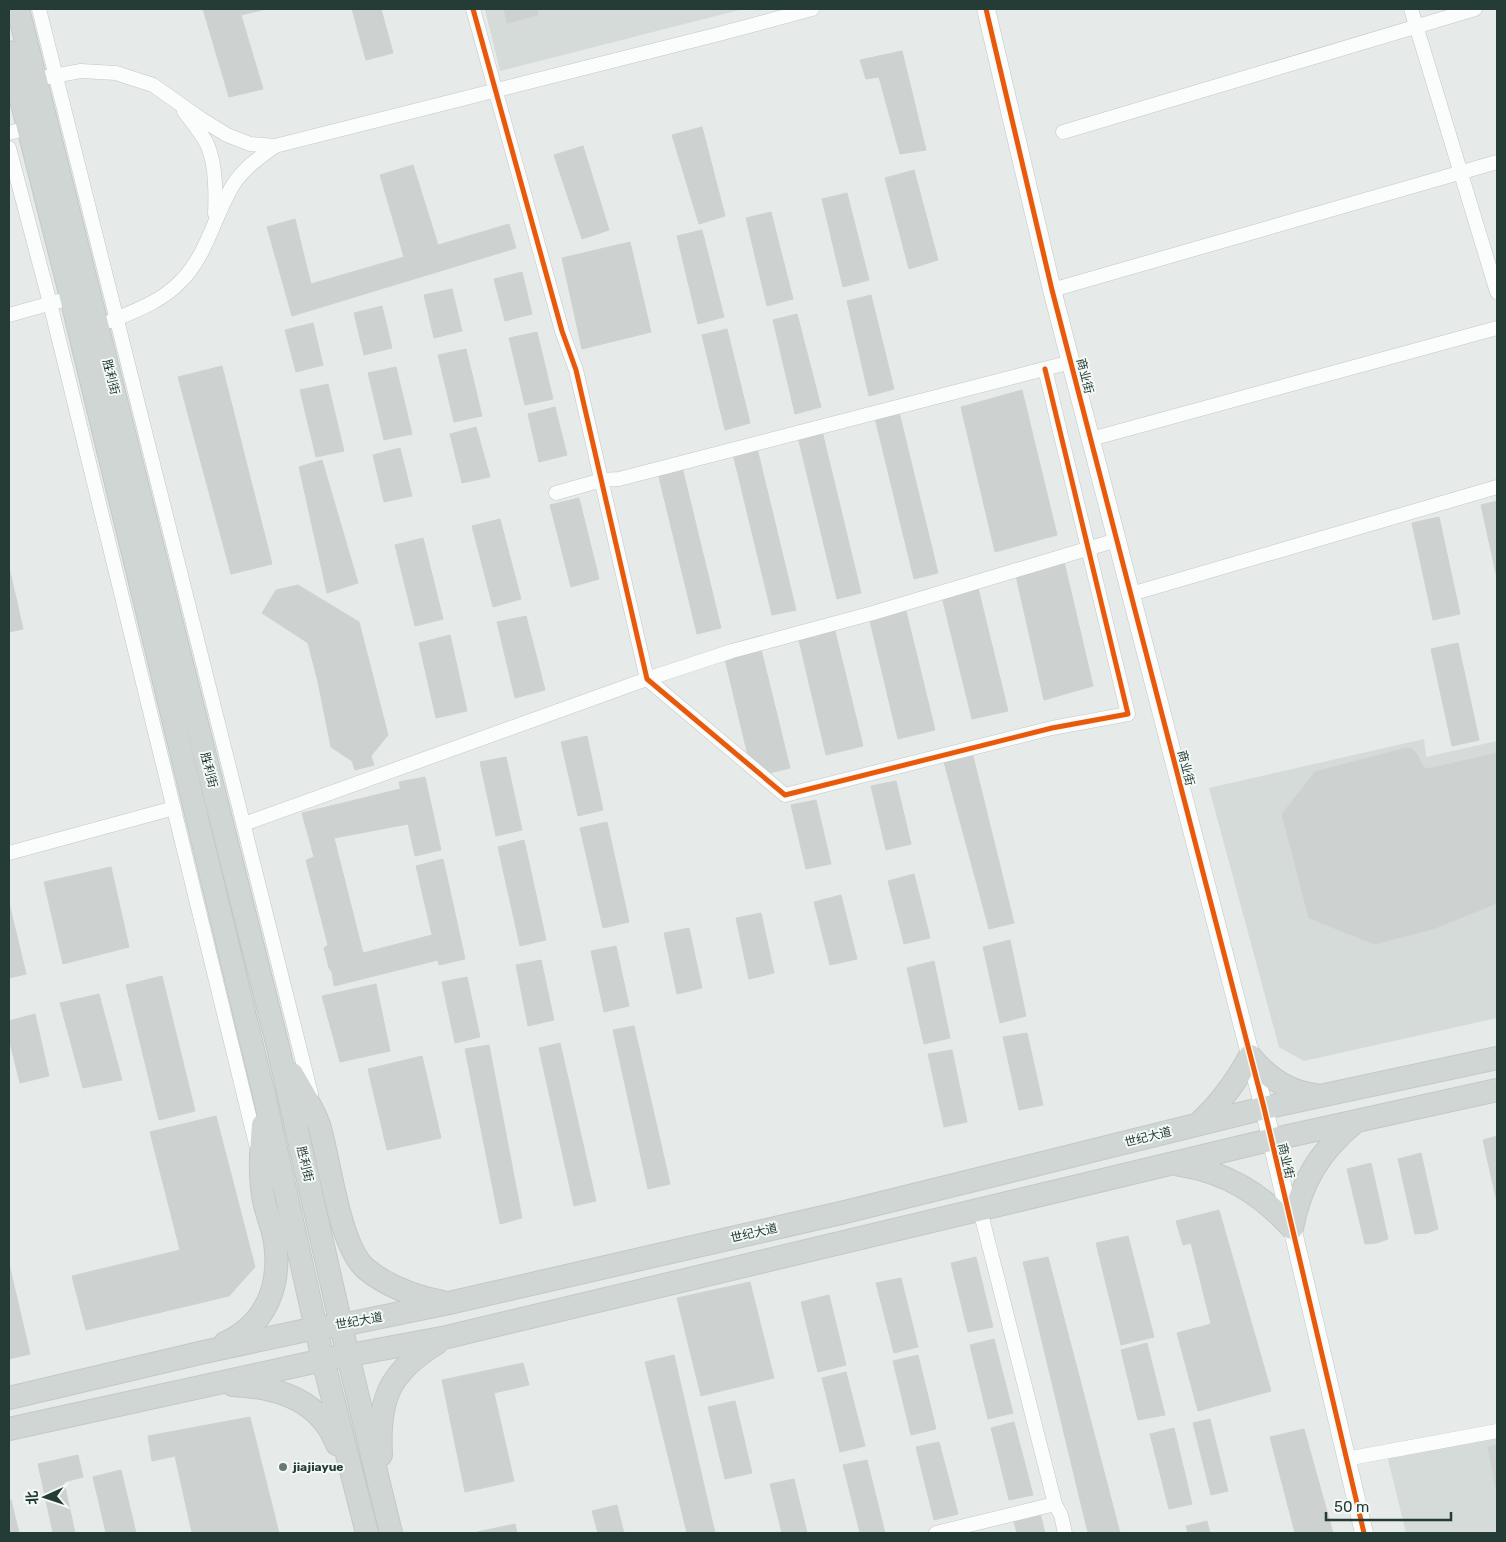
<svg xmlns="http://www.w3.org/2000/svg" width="1506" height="1542" font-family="Rubik,'Noto Sans SC',sans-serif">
	<rect width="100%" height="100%" fill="#e6eae8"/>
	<path fill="#d4dbd8" d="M485 9H743L500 71Z
		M1424 739 1426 757 1497 741V1018L1304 1061 1279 1047 1209 788Z
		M1497 1431V1533H1406L1386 1451Z"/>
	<path fill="#cdd1cf" stroke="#ced3d1" d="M203 9H266L241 15 263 89 229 97Z
		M352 9H381L393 53 366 60Z
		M504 9H537L538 15 507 23Z
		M902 51 926 150 900 154 879 77 866 79 860 60Z
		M702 127 725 216 699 224 672 135Z
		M583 146 609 230 582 239 554 155Z
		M413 165 438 245 509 224 516 248 292 316 267 227 295 219 311 284 404 257 380 175Z
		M914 170 938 260 909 269 885 178Z
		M847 193 869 280 843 287 822 199Z
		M771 212 793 299 767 306 746 218Z
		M702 230 724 317 698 324 677 236Z
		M630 242 651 332 582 349 562 258Z
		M522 272 532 314 505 321 494 279Z
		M452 289 462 331 434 338 424 295Z
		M871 295 894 389 869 396 847 301Z
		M382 306 392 348 364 355 354 313Z
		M797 314 821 407 795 414 773 320Z
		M313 323 323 365 296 372 285 330Z
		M727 329 750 423 725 430 702 335Z
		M537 332 553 399 525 405 509 338Z
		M466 349 482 416 454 422 438 355Z
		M222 366 272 564 231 574 178 377Z
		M396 367 412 434 384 440 368 373Z
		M328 384 344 451 316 457 300 390Z
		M1022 390 1057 535 995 552 961 407Z
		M555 407 567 455 539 462 528 414Z
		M899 412 938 573 914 579 875 418Z
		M476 427 490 477 462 483 450 434Z
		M822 431 861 593 837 599 798 437Z
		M400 448 412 496 384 502 373 455Z
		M757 448 796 610 772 615 733 454Z
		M322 460 358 583 327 593 299 467Z
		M682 467 721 628 697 634 658 473Z
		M579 498 599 579 571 587 550 505Z
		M1497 501V578L1481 505Z
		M1439 517 1460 614 1433 620 1412 523Z
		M500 519 521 599 493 607 472 526Z
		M423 538 443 619 415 626 395 545Z
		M1062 553 1093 686 1044 700 1014 567Z
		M9 567 23 629 9 632Z
		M298 585 359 622 388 735 371 756 374 765 355 770 352 761 331 747 318 682 308 643 262 613 276 590Z
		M978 588 1008 711 972 719 942 597Z
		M905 607 935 730 898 739 869 617Z
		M526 616 545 690 515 698 497 622Z
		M833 623 863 746 826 755 797 632Z
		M450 635 467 711 436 718 419 643Z
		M1458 643 1479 740 1452 746 1431 649Z
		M760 645 790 768 753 777 724 655Z
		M587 736 603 810 578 816 561 742Z
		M1411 748 1417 754 1423 767 1428 769 1497 753V903L1433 929 1374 944 1309 918 1282 814 1315 772 1402 749Z
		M973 756 1014 923 989 929 944 762Z
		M506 757 522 830 496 836 480 762Z
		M425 777 441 850 415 856 399 782Z
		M896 781 911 844 886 850 871 786Z
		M400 789 408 824 334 838 363 953 350 967 332 972 329 968 324 948 328 945 306 860 314 857 302 813Z
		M816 800 831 864 806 869 791 805Z
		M607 822 629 922 603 928 580 828Z
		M524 840 546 940 520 946 498 847Z
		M443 859 465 959 439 965 416 866Z
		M111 867 129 947 63 964 44 882Z
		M914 874 930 938 904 944 888 881Z
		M841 895 857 959 830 965 814 902Z
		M9 903 26 974 9 978Z
		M761 913 774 973 749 979 736 918Z
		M689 928 702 988 677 994 664 933Z
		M432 935 438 960 334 986 332 972 350 967 363 953Z
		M1010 940 1026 1016 1000 1023 983 947Z
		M616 946 629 1006 604 1012 591 951Z
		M541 960 554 1020 528 1026 516 965Z
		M934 961 950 1038 924 1044 907 968Z
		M162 976 195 1111 159 1120 126 985Z
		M467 977 480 1037 455 1043 442 982Z
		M376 984 390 1051 340 1062 322 996Z
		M99 994 122 1080 83 1088 60 1003Z
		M35 1014 49 1076 20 1083 9 1039V1021Z
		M634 1026 670 1184 648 1189 613 1030Z
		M1027 1033 1043 1105 1019 1110 1003 1037Z
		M560 1043 596 1201 574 1206 539 1048Z
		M489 1045 522 1218 500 1224 465 1049Z
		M952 1050 967 1122 944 1127 928 1054Z
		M422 1056 441 1138 387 1150 368 1069Z
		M216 1116 255 1267 229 1296 86 1330 72 1276 180 1250 150 1132Z
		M1497 1136V1202L1483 1140Z
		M1421 1153 1438 1229 1427 1233 1415 1234 1398 1159Z
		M1371 1163 1388 1239 1377 1243 1365 1244 1347 1169Z
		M1219 1210 1271 1391 1198 1411 1177 1333 1211 1324 1191 1243 1183 1245 1176 1221Z
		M1128 1236 1154 1337 1121 1345 1096 1243Z
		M976 1257 993 1327 968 1332 951 1263Z
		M1048 1257 1120 1533H1088L1023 1262Z
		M9 1264 30 1354 9 1359Z
		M901 1278 918 1347 894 1353 876 1283Z
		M750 1282 774 1378 701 1396 677 1298Z
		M829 1295 846 1365 818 1372 801 1302Z
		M994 1339 1013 1413 988 1419 970 1345Z
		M1147 1343 1165 1415 1138 1420 1121 1350Z
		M674 1355 715 1533H687L645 1362Z
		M918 1355 936 1429 911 1435 893 1361Z
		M523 1363 529 1385 494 1393 514 1481 465 1492 442 1380Z
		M846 1372 865 1446 840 1452 822 1378Z
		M735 1401 752 1473 725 1479 708 1407Z
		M250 1417 279 1533H192L175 1456 152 1461 148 1436Z
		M1210 1419 1228 1491 1211 1495 1193 1423Z
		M1014 1422 1033 1495 1009 1500 991 1428Z
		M1174 1428 1192 1504 1169 1509 1150 1434Z
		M1304 1429 1333 1533H1295L1270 1437Z
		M939 1442 958 1514 934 1520 916 1447Z
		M1497 1445V1494L1488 1447Z
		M78 1455 83 1477 64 1482 75 1533H53L38 1464Z
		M867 1460 885 1533H860L843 1465Z
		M121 1470 136 1533H106L93 1477Z
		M794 1479 807 1533H782L770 1484Z
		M9 1500H11L19 1533H9Z
		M617 1505 624 1533H598L592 1511Z
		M1038 1505 1045 1533H1017L1011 1511Z
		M1207 1521 1210 1533H1188L1186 1526Z
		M515 1524 517 1533H477V1532Z"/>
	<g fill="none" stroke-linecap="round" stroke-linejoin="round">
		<defs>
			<path id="minor" d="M39 9 311 1094
				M473 9 562 331 576 370 647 679 785 795 1052 728 1128 714 1045 369
				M1411 9 1497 292
				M47 77 81 71 116 73 153 85 201 119 227 135 250 144 275 146 719 34 812 9
				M184 111C191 121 201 132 207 144 216 164 216 193 215 214
				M1063 132 1475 9
				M9 133 35 126
				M9 148 50 303 256 1144
				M1052 290 1497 162
				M9 315 59 301
				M111 321C135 311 162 301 180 282 207 256 214 216 233 185 244 168 260 157 275 146
				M1091 439 1497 328
				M556 493 602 480 619 479 1071 362
				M1131 594 1497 487
				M244 824 647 679 732 651 873 613 1117 540
				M9 853 174 808
				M980 1210 1055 1504 1061 1515 1065 1533
				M1346 1459 1497 1431
				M936 1533 1055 1504"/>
			<path id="tertiary" d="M986 9 1052 290 1264 1108 1364 1533"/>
			<path id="primary" d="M18 9 278 1047 348 1356 391 1533
				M9 52 71 297 265 1099 323 1360 367 1533
				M292 1074C300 1089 314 1109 319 1125 330 1161 339 1246 366 1269 388 1287 417 1297 443 1302
				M1198 1124C1220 1104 1236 1082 1250 1056 1267 1077 1288 1092 1315 1095
				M1180 1165C1226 1172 1261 1194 1292 1228
				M1292 1228C1301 1182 1319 1152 1355 1122
				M225 1343C267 1324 281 1285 275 1242 273 1228 267 1215 264 1201 259 1176 261 1150 263 1125
				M233 1385C269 1387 307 1395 328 1427 332 1432 334 1439 337 1444
				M9 1398 204 1352 316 1328 342 1325 449 1303 845 1212 1264 1108 1497 1058
				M9 1429 323 1360 447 1337 1270 1140 1497 1090
				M381 1455C378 1399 389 1372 437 1343"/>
		</defs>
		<use href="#minor" stroke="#c3c7c5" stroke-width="15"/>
		<use href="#tertiary" stroke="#c3c7c5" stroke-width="19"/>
		<use href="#primary" stroke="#c2c9c7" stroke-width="24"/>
		<use href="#minor" stroke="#fbfcfc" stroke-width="14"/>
		<use href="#tertiary" stroke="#fbfcfc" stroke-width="18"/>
		<use href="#primary" stroke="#cfd6d4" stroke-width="22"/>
		<defs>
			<path id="cycleway" d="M473 9 562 331 576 370 647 679 785 795 1052 728 1128 714 1045 369
				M986 9 1052 290 1264 1108 1364 1533"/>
		</defs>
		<use href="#cycleway" stroke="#f4f9f6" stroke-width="8"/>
		<use href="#cycleway" stroke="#e8590c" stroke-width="5"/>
	</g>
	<circle fill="#687974" stroke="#f4f9f6" stroke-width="2" cx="283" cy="1467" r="5"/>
	<g text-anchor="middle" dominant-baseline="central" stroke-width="4" stroke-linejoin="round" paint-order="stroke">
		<g font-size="12" fill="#243c35" stroke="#f4f9f6">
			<text transform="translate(1085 376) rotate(76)">商业街</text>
			<text transform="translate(111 377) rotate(76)">胜利街</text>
			<text transform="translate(1186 768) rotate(76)">商业街</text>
			<text transform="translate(209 770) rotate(76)">胜利街</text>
			<text transform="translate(1148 1137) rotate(-14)">世纪大道</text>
			<text transform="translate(1286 1161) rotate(77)">商业街</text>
			<text transform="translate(305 1164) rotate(77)">胜利街</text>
			<text transform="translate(754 1233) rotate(-13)">世纪大道</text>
			<text transform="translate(359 1321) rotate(-10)">世纪大道</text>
		</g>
		<g font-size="12" font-weight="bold" fill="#243c35" stroke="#f4f9f6" text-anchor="start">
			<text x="293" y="1467">jiajiayue</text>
		</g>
	</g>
	<rect width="1506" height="1542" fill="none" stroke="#243c35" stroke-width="20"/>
	<g transform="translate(45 1497) rotate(267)" stroke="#f4f9f6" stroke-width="4" paint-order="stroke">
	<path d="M0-4L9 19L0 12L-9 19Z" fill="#243c35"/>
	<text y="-8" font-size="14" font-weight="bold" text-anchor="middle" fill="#243c35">北</text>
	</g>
	<path d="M1326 1512v8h125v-8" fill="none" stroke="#243c35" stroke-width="2.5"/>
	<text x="1334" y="1512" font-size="15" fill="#243c35" stroke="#f4f9f6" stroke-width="4" paint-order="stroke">50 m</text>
</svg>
